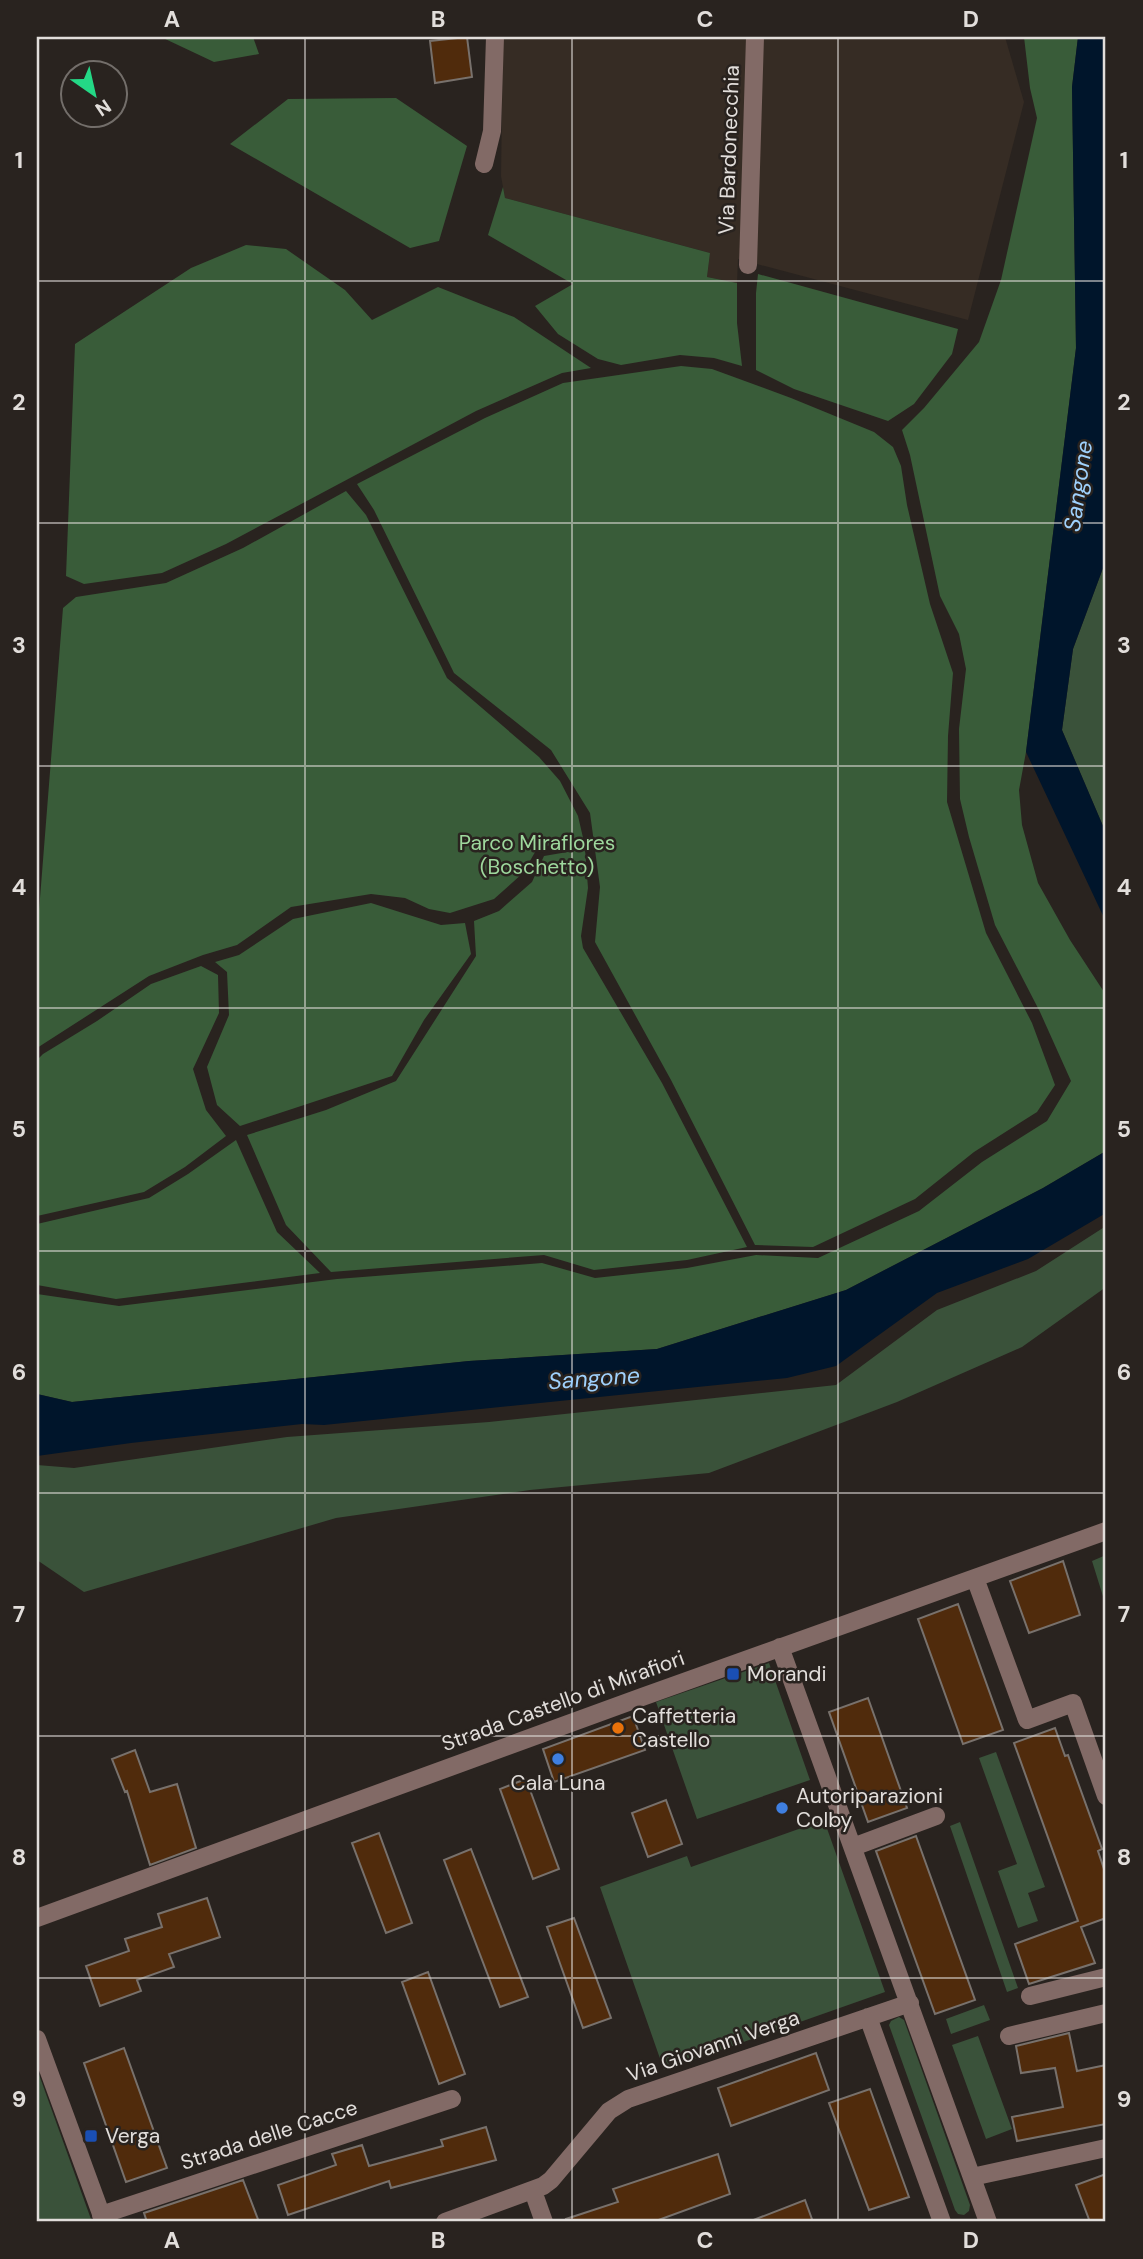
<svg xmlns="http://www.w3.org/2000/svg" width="1143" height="2259" font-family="'DM Sans',sans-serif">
	<rect width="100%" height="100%" fill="#29231f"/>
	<path fill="#362c24" d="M503 37H1005L1024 102 968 320 738 259 737 283 707 277 710 253 505 198 501 176Z"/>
	<path fill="#3a523a" d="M1106 560V833L1062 730 1073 649Z
		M1106 1226V1287L1022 1347 897 1402 709 1473 530 1490 336 1518 84 1592 37 1560V1465L74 1468 287 1437 489 1422 836 1385 937 1310 1036 1271Z
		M1106 1555V1606L1092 1561Z
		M769 1663 810 1780 697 1819 656 1702Z
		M996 1752 1045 1887 1028 1893 1038 1921 1018 1928 998 1871 1017 1864 979 1758Z
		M824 1820 885 1992 664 2070 600 1887 687 1856 691 1867Z
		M960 1822 1018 1988 1007 1992 950 1826Z
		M984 2005 990 2020 951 2034 946 2019Z
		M899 2017 904 2020 970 2205 969 2211 964 2215 958 2214 955 2210 889 2025 891 2021Z
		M978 2036 1012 2129 986 2139 952 2045Z
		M37 2069 92 2222H37Z"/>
	<path fill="#395c39" d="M161 37H253L259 54 214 62Z
		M1024 37H1078L1072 87 1076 348 1026 752 1019 790 1022 825 1038 883 1070 940 1106 995V1151L1043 1188 846 1290 657 1349 469 1361 72 1402 37 1394V1294L119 1306 337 1279 542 1263 595 1278 687 1268 756 1255 818 1258 919 1211 982 1162 1047 1121 1071 1081 1040 1012 995 925 969 837 960 799 959 729 966 669 959 634 940 596 910 455 902 430 924 408 979 342 1001 280 1037 118 1030 88Z
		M396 98 467 146 439 241 410 248 230 144 288 99Z
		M503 187 505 198 710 253 707 277 737 283V323L742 366 714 358 680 355 621 365 598 359 558 334 535 306 573 284 488 235Z
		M246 245 286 249 345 290 372 320 438 287 514 317 591 368 562 373 476 411 226 544 162 573 84 584 66 576 75 344 191 268Z
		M758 274 958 329 952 354 914 404 888 421 794 389 756 370V293Z
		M681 366 712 369 791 398 874 432 893 447 901 466 907 505 930 604 953 673 948 736 947 802 986 933 1032 1023 1055 1085 1037 1112 974 1152 915 1199 813 1247 755 1245 671 1080 595 942 600 887 590 813 551 750 454 673 374 510 357 484 485 418 563 383Z
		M346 491 366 515 447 678 539 757 560 781 578 816 584 842 538 847 523 873 494 899 450 913 429 909 405 898 371 894 291 907 237 945 203 955 149 976 37 1048V936L63 608 76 597 166 583 243 548Z
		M585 849 588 888 581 936 583 948 662 1083 747 1247 687 1260 594 1270 544 1255 331 1272 286 1225 247 1135 326 1110 396 1081 476 956 474 921 499 911 532 882 544 856Z
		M371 903 441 925 465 923 471 954 424 1020 392 1076 240 1126 217 1105 207 1067 229 1015 227 972 215 962 239 955 293 919Z
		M201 966 218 975 219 1013 193 1069 206 1110 226 1136 185 1167 144 1192 37 1216V1060L43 1054 97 1021 151 984Z
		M236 1140 277 1232 320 1273 116 1299 37 1285V1224L149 1198 188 1174Z"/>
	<path fill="#00152b" d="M1078 37H1106V560L1073 649 1062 730 1106 833V922L1026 752 1076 348 1072 87Z
		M1106 1151V1213L1028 1259 937 1293 836 1366 787 1378 324 1425 302 1424 131 1443 37 1456V1394L72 1402 469 1361 657 1349 846 1290 1043 1188Z"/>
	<path fill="#502b0c" stroke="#78716c" stroke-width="2" d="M467 37 472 77 435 83 430 41Z
		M1063 1561 1080 1615 1029 1633 1010 1581Z
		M958 1604 1003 1730 963 1744 918 1619Z
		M868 1698 907 1808 868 1822 829 1712Z
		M633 1716 645 1750 554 1782 543 1749Z
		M1055 1728 1065 1756 1068 1755 1102 1849 1098 1851 1106 1875V1918L1081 1927 1095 1963 1029 1984 1015 1944 1078 1921 1014 1743Z
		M135 1750 150 1792 177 1784 196 1848 150 1865 127 1791 125 1792 112 1759Z
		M526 1779 559 1869 533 1879 500 1789Z
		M666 1800 682 1844 648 1857 632 1813Z
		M379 1833 412 1923 386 1933 352 1843Z
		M916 1836 975 2000 935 2014 876 1851Z
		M471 1849 528 1997 500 2007 444 1860Z
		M207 1898 220 1937 169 1954 174 1967 137 1980 141 1991 100 2006 86 1966 129 1951 125 1939 162 1927 158 1914Z
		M574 1918 611 2018 583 2028 547 1927Z
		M428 1972 465 2074 439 2084 402 1982Z
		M1069 2033 1077 2071 1106 2065V2124L1017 2141 1012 2117 1063 2107 1055 2068 1021 2073 1016 2046Z
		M124 2048 167 2168 126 2182 84 2063Z
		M816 2053 829 2090 731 2126 718 2088Z
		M870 2089 909 2197 869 2210 829 2103Z
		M486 2127 496 2160 391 2188 389 2181 288 2215 278 2185 336 2165 332 2154 362 2145 369 2166 443 2146 441 2140Z
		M718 2154 730 2194 653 2222H567L566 2219 618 2202 613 2189Z
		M1106 2174V2222H1090L1076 2185Z
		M243 2180 259 2222H147L144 2213Z
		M805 2200 813 2222H751V2221Z"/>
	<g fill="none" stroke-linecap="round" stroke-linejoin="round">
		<path stroke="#826a66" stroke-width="18" d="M484 164 492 131 495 37
			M748 265 755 37
			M975 1578 1027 1720 1073 1703 1106 1796
			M780 1647 988 2222
			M853 1847 936 1816
			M37 1918 642 1697 1106 1531
			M1030 1996 1106 1977
			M868 2017 942 2222
			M1009 2036 1106 2013
			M37 2039 104 2222
			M972 2177 1106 2148
			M533 2191 544 2222
			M101 2215 452 2099
			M445 2222 543 2186 551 2180 609 2111 628 2099 910 2003"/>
	</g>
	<path fill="none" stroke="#e2dedb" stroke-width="2" stroke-opacity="0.55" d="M305 37V2222M572 37V2222M838 37V2222M37 281H1106M37 523H1106M37 766H1106M37 1008H1106M37 1251H1106M37 1493H1106M37 1736H1106M37 1978H1106"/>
	<g fill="#1a4fb4" stroke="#29231f" stroke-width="2.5">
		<rect x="726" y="1667" width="14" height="14" rx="3.5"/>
		<rect x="84" y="2129" width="14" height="14" rx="3.5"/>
	</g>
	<circle fill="#e8710a" stroke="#29231f" stroke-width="2.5" cx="618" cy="1728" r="7"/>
	<g fill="#3f7fe0" stroke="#29231f" stroke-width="2.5">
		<circle cx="558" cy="1759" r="7"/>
		<circle cx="782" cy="1808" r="7"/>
	</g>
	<g text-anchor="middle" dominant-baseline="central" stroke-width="5" stroke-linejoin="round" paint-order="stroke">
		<g font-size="21" fill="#e2dedb" stroke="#29231f">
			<text transform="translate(729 150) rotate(-88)">Via Bardonecchia</text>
			<text transform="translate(563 1701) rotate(-20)">Strada Castello di Mirafiori</text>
			<text transform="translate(713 2046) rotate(-19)">Via Giovanni Verga</text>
			<text transform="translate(269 2135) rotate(-18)">Strada delle Cacce</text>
		</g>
		<g font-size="21" fill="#9ed89d" stroke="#29231f">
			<text x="537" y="843">Parco Miraflores<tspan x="537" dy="24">(Boschetto)</tspan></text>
		</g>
		<g font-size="21" fill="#e2dedb" stroke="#29231f" text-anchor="start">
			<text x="747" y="1674">Morandi</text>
			<text x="632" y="1716">Caffetteria<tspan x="632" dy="24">Castello</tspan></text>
			<text x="558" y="1783" text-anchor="middle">Cala Luna</text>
			<text x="796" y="1796">Autoriparazioni<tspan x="796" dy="24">Colby</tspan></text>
			<text x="105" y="2136">Verga</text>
		</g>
		<g font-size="23" font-style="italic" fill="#9fd1fc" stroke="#29231f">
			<text transform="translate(1078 486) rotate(-82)">Sangone</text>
			<text transform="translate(594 1378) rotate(-4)">Sangone</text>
		</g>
	</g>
	<rect width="1143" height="2259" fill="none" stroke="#29231f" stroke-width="77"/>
	<g transform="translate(94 94) rotate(146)"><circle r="33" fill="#29231f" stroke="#736e6a" stroke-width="2"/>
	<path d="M0-5L12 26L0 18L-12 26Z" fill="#24d886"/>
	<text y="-10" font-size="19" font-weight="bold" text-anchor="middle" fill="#e2dedb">N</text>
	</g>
	<rect x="38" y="38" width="1066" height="2182" fill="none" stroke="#e2dedb" stroke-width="2.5"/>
	<g font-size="23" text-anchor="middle" font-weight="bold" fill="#e2dedb">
		<text x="172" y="27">A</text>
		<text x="438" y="27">B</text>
		<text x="705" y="27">C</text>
		<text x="971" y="27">D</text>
		<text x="19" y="168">1</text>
		<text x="1124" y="168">1</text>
		<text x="19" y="410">2</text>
		<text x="1124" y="410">2</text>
		<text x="19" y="653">3</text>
		<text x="1124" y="653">3</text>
		<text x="19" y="895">4</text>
		<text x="1124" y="895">4</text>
		<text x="19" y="1137">5</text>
		<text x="1124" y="1137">5</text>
		<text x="19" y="1380">6</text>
		<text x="1124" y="1380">6</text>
		<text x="19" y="1622">7</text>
		<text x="1124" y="1622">7</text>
		<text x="19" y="1865">8</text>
		<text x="1124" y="1865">8</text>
		<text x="19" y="2107">9</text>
		<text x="1124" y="2107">9</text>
		<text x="172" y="2248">A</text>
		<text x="438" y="2248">B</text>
		<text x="705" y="2248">C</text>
		<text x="971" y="2248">D</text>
	</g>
</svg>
